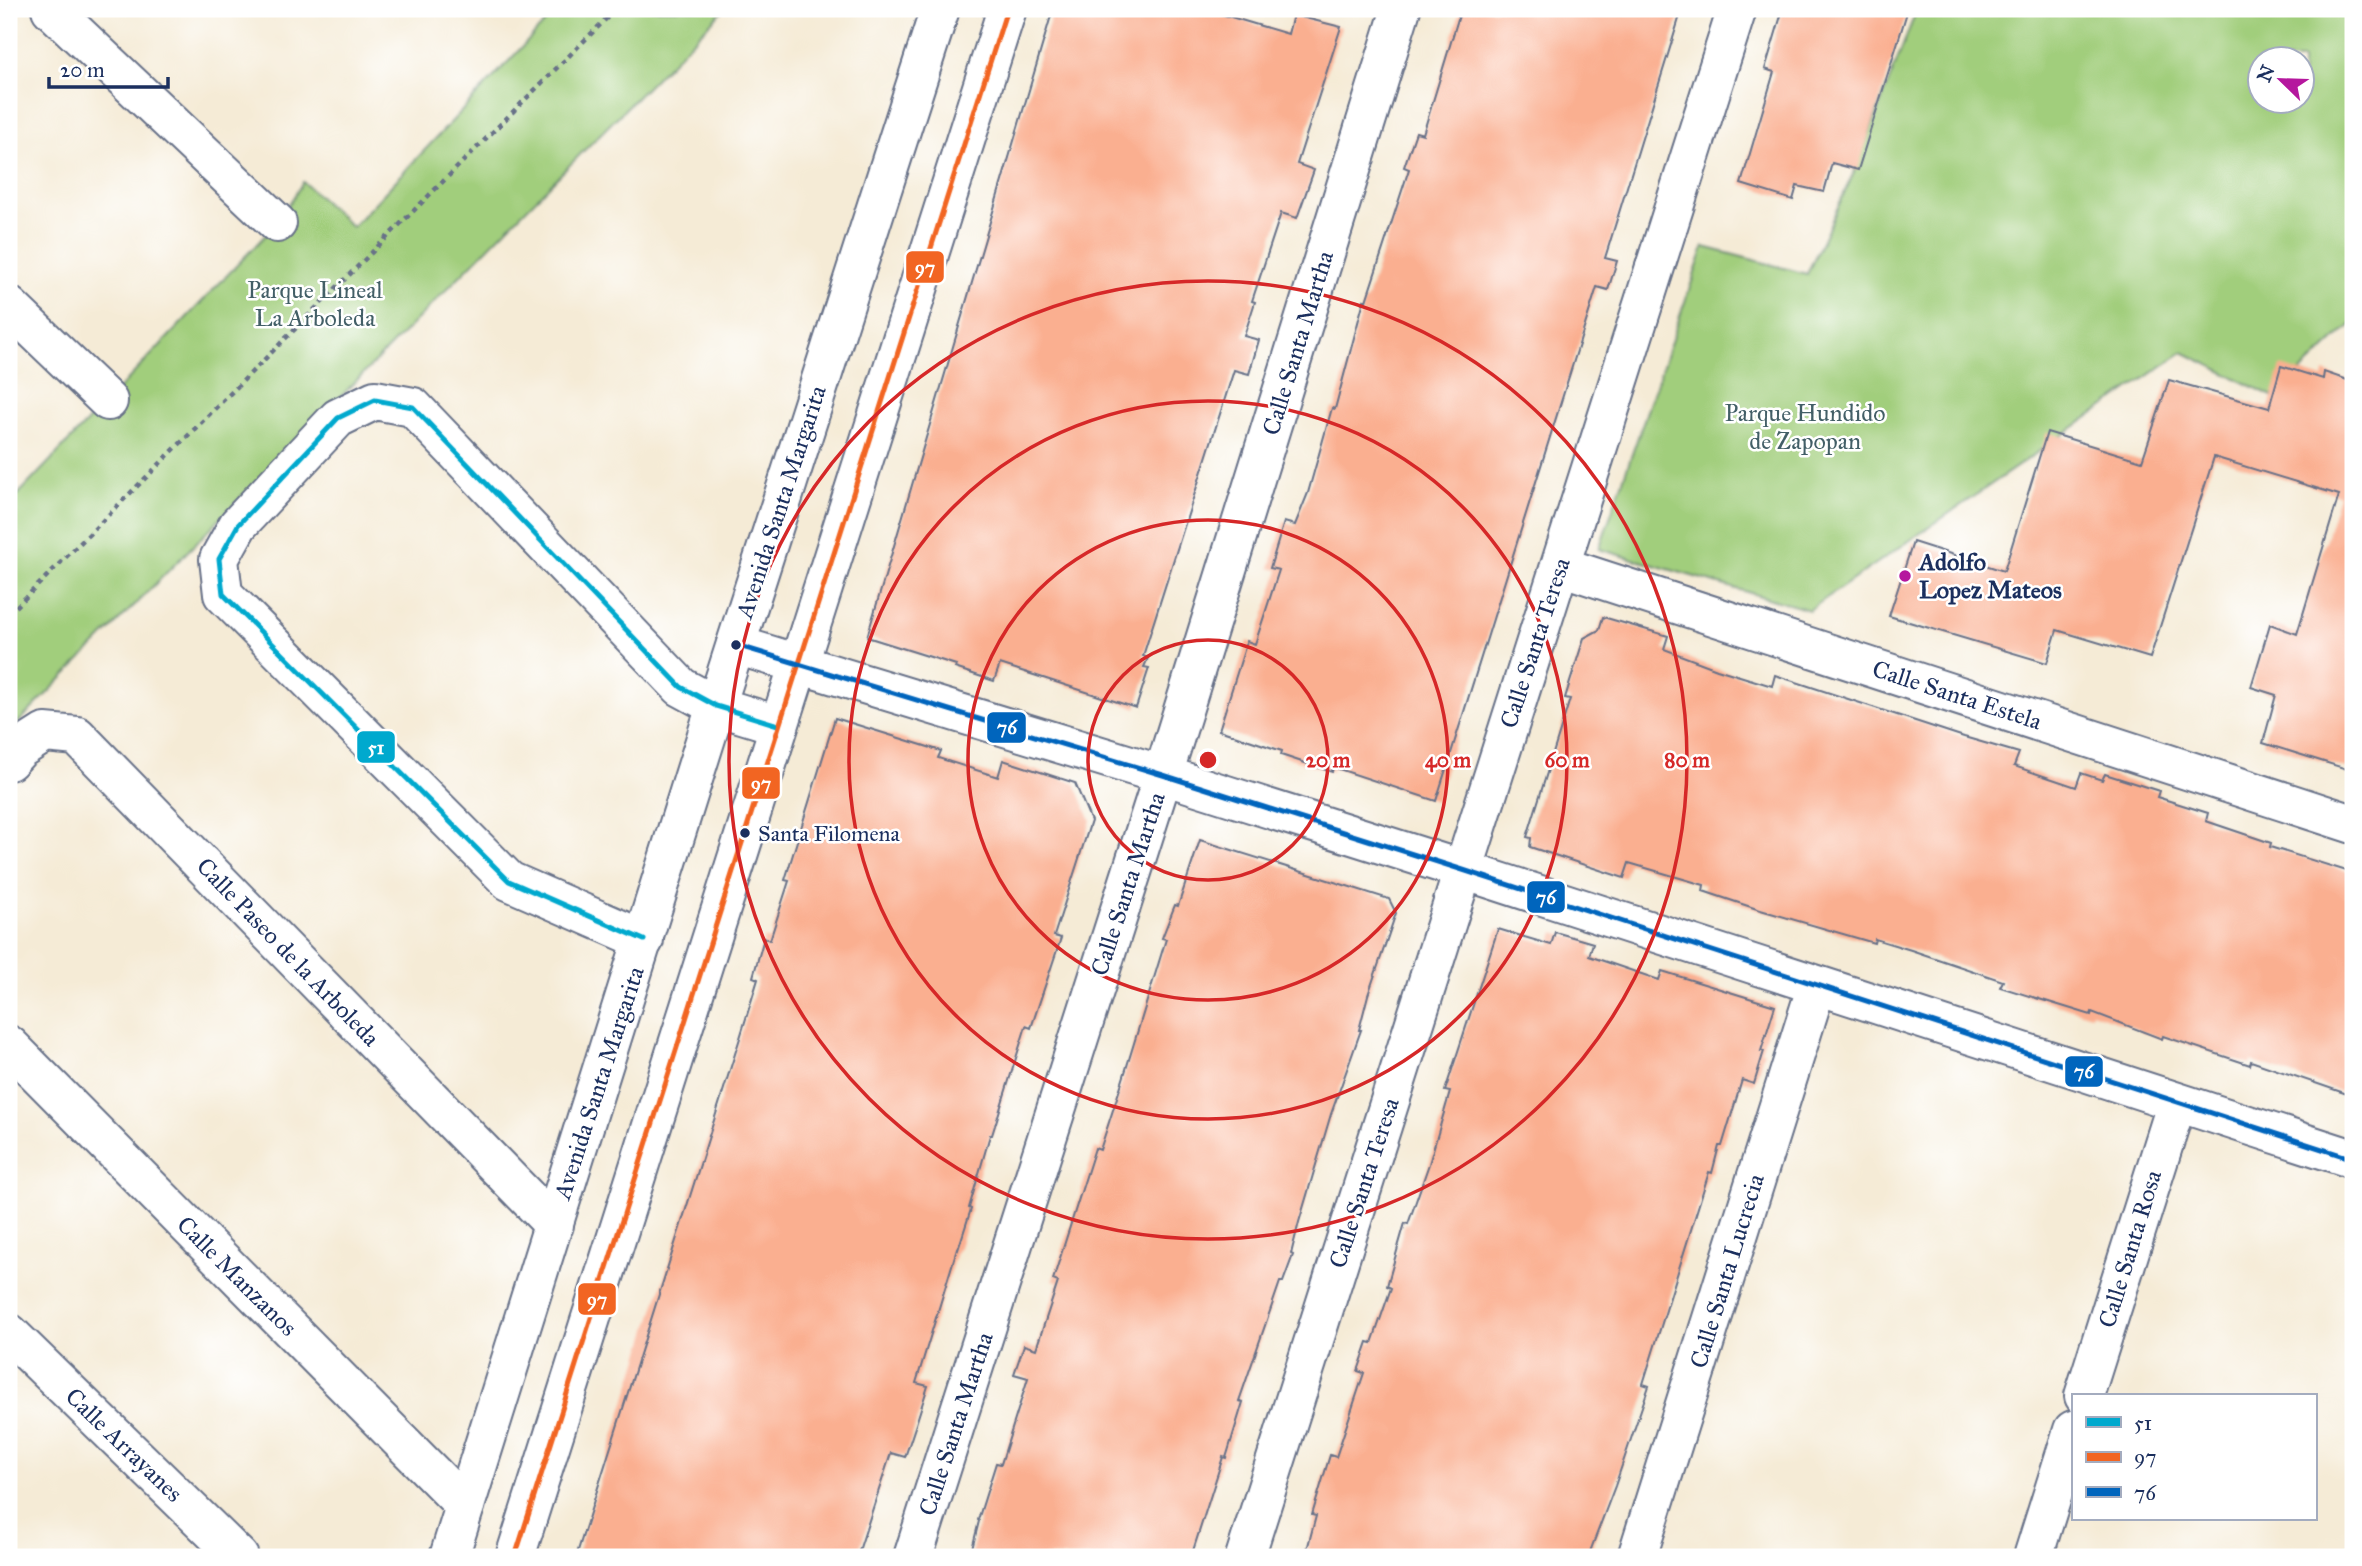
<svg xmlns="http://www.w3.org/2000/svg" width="2362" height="1566" font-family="'IM FELL Great Primer',serif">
	<rect width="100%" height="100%" fill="#fff"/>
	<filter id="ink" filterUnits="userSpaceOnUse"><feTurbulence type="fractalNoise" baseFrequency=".0143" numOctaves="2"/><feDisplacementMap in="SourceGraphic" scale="14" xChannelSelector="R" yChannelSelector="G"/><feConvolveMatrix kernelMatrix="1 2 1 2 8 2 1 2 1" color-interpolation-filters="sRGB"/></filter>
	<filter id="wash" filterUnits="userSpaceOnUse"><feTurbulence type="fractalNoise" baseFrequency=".00686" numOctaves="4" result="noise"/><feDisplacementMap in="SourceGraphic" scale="28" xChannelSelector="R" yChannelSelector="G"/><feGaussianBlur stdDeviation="1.57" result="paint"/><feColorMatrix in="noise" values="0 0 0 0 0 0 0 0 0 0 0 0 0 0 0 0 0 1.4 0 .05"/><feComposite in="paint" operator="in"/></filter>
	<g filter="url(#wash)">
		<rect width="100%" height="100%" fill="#f5ebd6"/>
		<path fill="#a1ce7b" stroke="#5e7e6c" stroke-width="2" fill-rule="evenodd" d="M558 9H724L9 732V504L277 223 303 182 352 227Z
			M1917 9H2353V323L2274 397 2183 352 1809 610 1599 549 1704 247 1807 274 1855 170ZM2260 60H2302V102H2260Z"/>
		<g id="blocks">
			<path fill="#faaf90" d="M1053 9H1204L1288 34 1293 15 1341 27 1297 164 1314 170 1297 218 1281 213 1252 301 1255 302 1244 336 1259 340 1249 374 1234 370 1143 656 1148 658 1144 667 1149 668 1136 708 1000 664 994 681 955 668 956 665 867 637Z
				M1461 9H1682L1605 258 1617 261 1608 290 1597 287 1436 801 1333 767 1332 772 1281 755 1282 751 1219 730 1247 641 1255 644 1279 570 1270 568 1284 522 1295 525 1308 493 1332 408 1335 409 1364 300 1366 301 1409 169 1404 167 1416 132 1423 134Z
				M1783 9H1908L1858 170 1832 163 1824 192 1797 186 1793 200 1741 184 1774 72 1765 69Z
				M2281 366 2323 379 2324 372 2353 382V771L2263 743 2276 695 2251 687 2270 624 2297 634 2339 495 2214 457 2150 658 2057 630 2047 663 1889 616 1913 542 2004 571 2047 432 2142 461 2169 380 2269 408Z
				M1603 617 1668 636 1664 649 1717 669 1772 686 1775 675 1964 737 2019 753 2014 766 2076 787 2081 773 2102 780 2105 774 2159 791 2157 797 2208 813 2206 821 2271 843 2270 847 2353 873V1096L2251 1061 2250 1065 2163 1036 2162 1039 2092 1012 2091 1015 2000 987 2003 981 1911 950 1875 939 1874 943 1757 909 1703 891 1704 885 1629 863 1624 878 1530 847 1531 838 1527 837 1570 699 1565 698 1584 638 1599 630Z
				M835 718 941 751 938 758 998 777 1003 760 1075 783 1091 821 1054 936 1061 938 1031 1028 1026 1026 992 1135H990L969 1208 971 1209 958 1250 957 1249 916 1383 928 1386 916 1424 905 1457 891 1453 857 1557H576L740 1038 758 979 753 977 764 938 770 940 789 881 785 880Z
				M1200 840 1389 899 1396 913 1368 995 1359 1030H1361L1331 1114 1299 1222 1291 1254 1293 1255 1283 1282H1280L1239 1401 1243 1402 1226 1458 1223 1457 1191 1557H970L979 1521 978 1520 996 1463 1001 1464 1028 1378 1014 1374 1024 1345 1036 1349 1058 1282 1053 1280 1095 1148 1100 1150 1123 1079 1166 939 1162 938 1175 905 1178 906Z
				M1498 929 1551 945 1555 932 1593 943 1589 956 1659 980 1662 971 1775 1006 1761 1051H1764L1754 1084 1742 1080 1722 1146H1719L1712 1173 1709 1172 1643 1384 1649 1386 1615 1486 1588 1557H1305L1316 1516 1312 1515 1330 1455 1336 1457 1364 1373 1358 1371 1368 1342 1372 1343 1391 1288 1387 1286 1405 1223 1408 1224 1429 1164 1450 1092 1445 1091Z"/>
		</g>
	</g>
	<g filter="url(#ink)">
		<use href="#blocks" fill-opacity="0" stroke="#677188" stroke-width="2"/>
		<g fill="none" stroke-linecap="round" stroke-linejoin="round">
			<defs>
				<path id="minor" d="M51 9 277 223
					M9 306 108 401
					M1560 566 2353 824
					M736 645 1163 775 1463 870 2353 1159
					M9 761 20 749 45 733 77 736 554 1225
					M644 940 509 881 223 594 219 559 238 525 338 418 375 400 413 407 681 687 716 706 778 725
					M9 1045 465 1506
					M9 1333 239 1557
					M2084 1396 2177 1102
					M913 1557 1163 775 1401 9
					M1245 1557 1737 9
					M1637 1557 1817 985
					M2033 1557 2073 1430"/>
				<path id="major" d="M449 1557 716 706 940 9
					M515 1557 1007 9"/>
			</defs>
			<use href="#minor" stroke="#677188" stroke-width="42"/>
			<use href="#major" stroke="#677188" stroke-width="42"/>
			<path stroke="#677188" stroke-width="4.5" stroke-dasharray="5 5" stroke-linecap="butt" d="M9 614 616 9"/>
			<use href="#minor" stroke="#fff" stroke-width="38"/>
			<use href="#major" stroke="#fff" stroke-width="38"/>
			<defs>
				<path id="bus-1" d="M644 940 509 881 223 594 219 559 238 525 338 418 375 400 413 407 681 687 716 706 778 725"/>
				<path id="bus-2" d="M515 1557 1007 9"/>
				<path id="bus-3" d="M736 645 1163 775 1463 870 2353 1159"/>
			</defs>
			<use href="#bus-1" stroke="#fff" stroke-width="10"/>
			<use href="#bus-2" stroke="#fff" stroke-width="10"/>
			<use href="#bus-3" stroke="#fff" stroke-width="10"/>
			<use href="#bus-1" stroke="#00a9ce" stroke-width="5"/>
			<use href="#bus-2" stroke="#f26522" stroke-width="5"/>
			<use href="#bus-3" stroke="#0065bd" stroke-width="5"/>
		</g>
	</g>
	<g fill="none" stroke="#d62828" stroke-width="3.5">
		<circle cx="1208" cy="760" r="120"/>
		<circle cx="1208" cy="760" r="240"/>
		<circle cx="1208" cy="760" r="359"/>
		<circle cx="1208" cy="760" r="479"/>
	</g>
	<circle fill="#b5179e" stroke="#fff" stroke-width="2.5" cx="1905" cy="576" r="7"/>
	<g fill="#1b2f5e" stroke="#fff" stroke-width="2.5">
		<circle cx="736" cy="645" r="6"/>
		<circle cx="745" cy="833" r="6"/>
	</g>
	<g text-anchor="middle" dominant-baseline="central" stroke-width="5" stroke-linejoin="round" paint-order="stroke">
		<g font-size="22" fill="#1b2f5e" stroke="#fff" text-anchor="start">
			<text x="758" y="833">Santa Filomena</text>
		</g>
		<g font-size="24" fill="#435f67" stroke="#fff">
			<text x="315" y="290">Parque Lineal<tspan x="315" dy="28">La Arboleda</tspan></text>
			<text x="1805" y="413">Parque Hundido<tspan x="1805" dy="28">de Zapopan</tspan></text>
		</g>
		<g font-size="24" fill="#1b2f5e" stroke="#fff">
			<text transform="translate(1298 343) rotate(-73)">Calle Santa Martha</text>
			<text transform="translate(781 502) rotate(-72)">Avenida Santa Margarita</text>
			<text transform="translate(1535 643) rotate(-72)">Calle Santa Teresa</text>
			<text transform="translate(1957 695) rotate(18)">Calle Santa Estela</text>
			<text transform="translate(1128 884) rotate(-72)">Calle Santa Martha</text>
			<text transform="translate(288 952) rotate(46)">Calle Paseo de la Arboleda</text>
			<text transform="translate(599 1083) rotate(-72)">Avenida Santa Margarita</text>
			<text transform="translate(1364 1183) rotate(-72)">Calle Santa Teresa</text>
			<text transform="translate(2130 1249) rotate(-73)">Calle Santa Rosa</text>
			<text transform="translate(1727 1271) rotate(-73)">Calle Santa Lucrecia</text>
			<text transform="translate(237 1276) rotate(45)">Calle Manzanos</text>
			<text transform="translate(956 1424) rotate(-72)">Calle Santa Martha</text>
			<text transform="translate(124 1445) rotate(44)">Calle Arrayanes</text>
		</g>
		<g font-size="24" font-weight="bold" fill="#1b2f5e" stroke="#fff" text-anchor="start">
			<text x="1919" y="562">Adolfo<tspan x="1919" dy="28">Lopez Mateos</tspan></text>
		</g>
	</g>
	<circle cx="1208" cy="760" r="10" fill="#d62828" stroke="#fff" stroke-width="3.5"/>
	<g font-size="21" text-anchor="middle" font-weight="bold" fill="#d62828" stroke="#fff" stroke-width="5" stroke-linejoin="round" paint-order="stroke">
		<text x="1328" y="767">20 m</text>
		<text x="1448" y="767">40 m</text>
		<text x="1567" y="767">60 m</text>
		<text x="1687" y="767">80 m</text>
	</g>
	<g stroke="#fff" stroke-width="2.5">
		<rect x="905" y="250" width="40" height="34" rx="7" fill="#f26522"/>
		<rect x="986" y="711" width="41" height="33" rx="7" fill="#0065bd"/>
		<rect x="356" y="730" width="40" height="34" rx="7" fill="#00a9ce"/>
		<rect x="741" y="766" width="40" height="34" rx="7" fill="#f26522"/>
		<rect x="1526" y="880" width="40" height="34" rx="7" fill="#0065bd"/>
		<rect x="2064" y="1055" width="40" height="33" rx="7" fill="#0065bd"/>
		<rect x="577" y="1282" width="40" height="34" rx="7" fill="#f26522"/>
	</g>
	<g font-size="19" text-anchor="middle" font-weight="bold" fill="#fff">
		<text x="925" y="274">97</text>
		<text x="1007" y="734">76</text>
		<text x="376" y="754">51</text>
		<text x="761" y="790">97</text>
		<text x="1546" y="904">76</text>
		<text x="2084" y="1078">76</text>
		<text x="597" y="1306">97</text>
	</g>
	<rect width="2362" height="1566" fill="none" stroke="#fff" stroke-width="35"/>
	<rect x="2072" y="1394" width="245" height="126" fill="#ffffff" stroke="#a4acbf" stroke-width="2"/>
	<rect x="2086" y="1417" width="35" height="10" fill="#00a9ce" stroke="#a4acbf" stroke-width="2"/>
	<text x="2134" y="1430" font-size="21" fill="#1b2f5e">51</text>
	<rect x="2086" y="1452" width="35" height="10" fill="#f26522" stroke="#a4acbf" stroke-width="2"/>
	<text x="2134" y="1464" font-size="21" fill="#1b2f5e">97</text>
	<rect x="2086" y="1487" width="35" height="10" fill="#0065bd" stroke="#a4acbf" stroke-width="2"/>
	<text x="2134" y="1500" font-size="21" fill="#1b2f5e">76</text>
	<g transform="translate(2281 80) rotate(293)"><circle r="33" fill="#ffffff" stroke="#a4acbf" stroke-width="2"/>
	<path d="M0-5L12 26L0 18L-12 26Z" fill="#b5179e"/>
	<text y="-10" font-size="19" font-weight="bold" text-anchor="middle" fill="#1b2f5e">N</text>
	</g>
	<path d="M49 77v10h119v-10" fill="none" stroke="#1b2f5e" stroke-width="3.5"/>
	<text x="60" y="77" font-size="21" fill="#1b2f5e" stroke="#ffffff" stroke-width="5" paint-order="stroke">20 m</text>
</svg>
